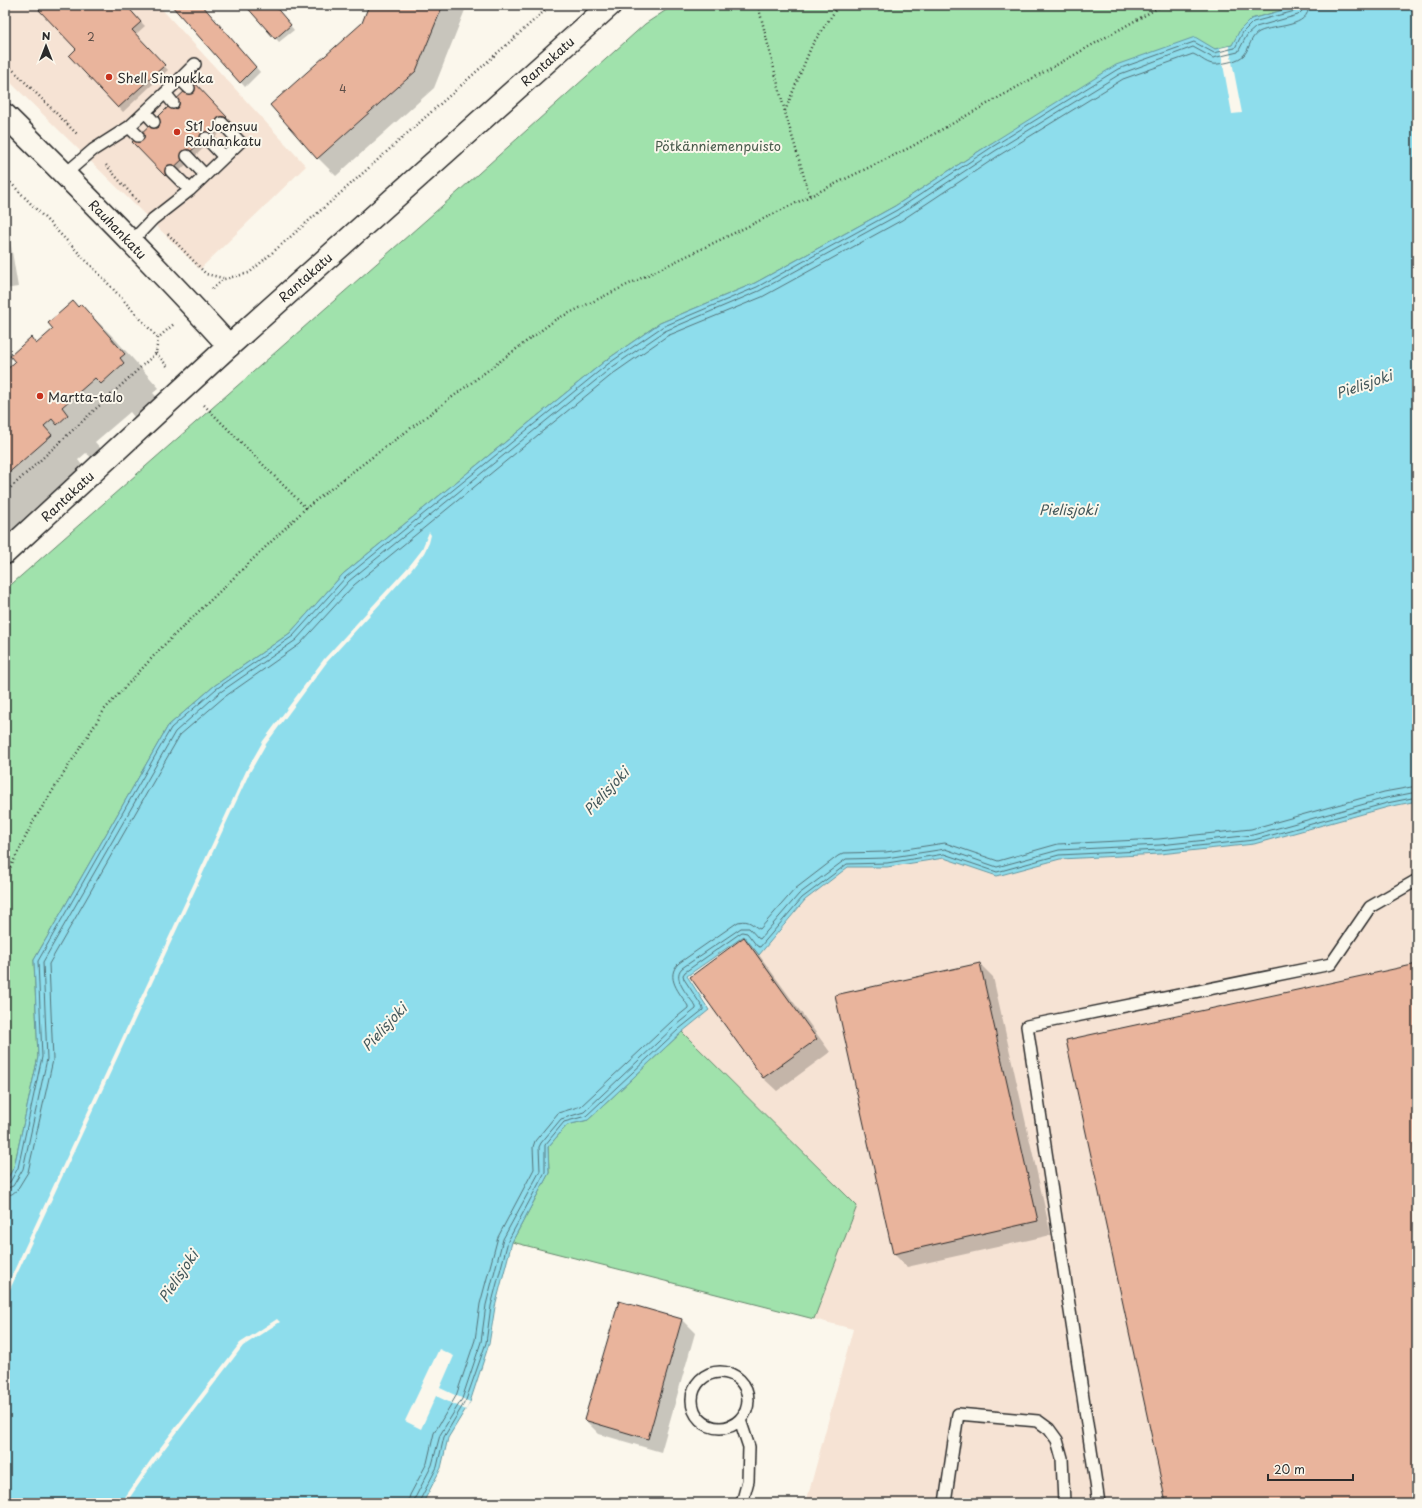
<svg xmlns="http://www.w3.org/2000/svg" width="1422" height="1508" font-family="'Playpen Sans',sans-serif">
	<rect width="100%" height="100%" fill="#fbf7ec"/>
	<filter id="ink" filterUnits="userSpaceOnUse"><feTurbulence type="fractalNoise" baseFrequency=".025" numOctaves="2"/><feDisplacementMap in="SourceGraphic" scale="8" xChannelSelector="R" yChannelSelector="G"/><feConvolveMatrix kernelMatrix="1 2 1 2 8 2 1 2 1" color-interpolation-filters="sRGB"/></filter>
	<g filter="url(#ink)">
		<path fill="#f6e3d4" d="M5 5H158L306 166 200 269 5 77Z
			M1417 801V1503H806L853 1329 814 1319 857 1206 682 1032 709 1010 782 929 805 900 848 867H887L944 858 997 876 1060 859 1160 854 1254 844 1388 807Z"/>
		<path fill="#a0e2ac" stroke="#66866c" d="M674 5H1301L1251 19 1240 30 1233 45 1215 49 990 144 895 206 755 283 660 323 605 361 343 574 290 633 214 686 168 726 34 960 38 1057 14 1167 5 1183V590L459 191 645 24Z
			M682 1032 857 1206 814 1319 512 1242 549 1173 548 1147 567 1125 588 1120Z"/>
		<path fill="#8eddec" stroke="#66969f" d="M1301 5H1417V801L1388 807 1254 844 1160 854 1060 859 997 876 944 858 887 867H848L805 900 759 955 744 936 687 976 709 1010 682 1032 588 1120 567 1125 548 1147 549 1173 512 1242 495 1307 489 1344 470 1402 448 1438 441 1468 423 1503H5V1183L14 1167 38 1057 34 960 168 726 214 686 290 633 343 574 605 361 660 323 755 283 895 206 990 144 1116 65 1195 37 1215 49 1232 45 1240 30 1251 19Z"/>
		<path fill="#fbf7ec" d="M1229 46 1242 113 1232 114 1220 48Z
			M429 532 431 535 429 543 424 553 412 569 327 662 266 744 249 774 5 1300V1290L246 771 263 741 324 659 410 565 421 551Z
			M277 1319 280 1322 243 1346 153 1464 126 1503H121L150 1461 240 1343Z
			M439 1349 454 1356 440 1388 470 1402 466 1410 436 1396 421 1429 405 1421Z"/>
		<path fill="#0003" d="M46 5H124L145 26 135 35 168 70 123 112 70 56 77 49Z
			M173 5H202L260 72 245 87Z
			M246 5H273L294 30 279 42Z
			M370 5H467L434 88 336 176 318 158 272 105 363 23Z
			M194 84 231 122 170 180 134 142Z
			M5 225 8 228 18 287 5 289Z
			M81 305 116 340 159 388 153 393 158 398 135 418 130 412 95 442 102 450 92 458 86 453 78 460 85 469 5 540V372L16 362 31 339 37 345Z
			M744 938 757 952 830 1052 777 1091 763 1078Z
			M980 964 993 977 1051 1235 907 1267 894 1254Z
			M620 1302 682 1320 695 1333 661 1452 599 1434 585 1420Z"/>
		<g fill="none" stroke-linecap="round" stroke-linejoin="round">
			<path stroke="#537278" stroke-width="1" d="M5 1184 10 1182 18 1168 42 1057 38 961 171 728 216 689 293 636 346 577 608 364 662 327 757 287 897 210 992 147 1118 69 1194 42 1214 53 1235 48 1243 32 1253 22 1295 11 1298 9V5
				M5 1189 13 1186 23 1169 47 1059 43 962 175 732 219 693 296 640 349 581 611 368 665 331 759 291 900 214 995 151 1120 74 1193 47 1213 58 1238 52 1247 35 1256 27 1298 15 1302 11 1303 5
				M5 1195 12 1194 17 1190 28 1172 53 1060 49 964 180 735 223 698 300 644 354 585 614 373 667 336 762 297 902 220 998 156 1123 79 1193 54C1201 57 1208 66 1218 64 1226 63 1238 61 1244 55 1250 48 1250 37 1259 32 1275 24 1309 29 1309 5
				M408 1503 410 1495 427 1463 434 1433 456 1396 475 1340 480 1304 498 1237 534 1169 533 1147 535 1141 558 1113 581 1106 672 1021 688 1008V1006C680 993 664 977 679 963L738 922C751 919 752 926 760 929L795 889 838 856 844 853 886 852 945 843 998 861 1058 844 1159 839 1251 829 1384 792 1417 786
				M414 1503 415 1498 432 1465 440 1435 462 1399 481 1342 486 1305 503 1239 540 1171 539 1147 541 1143 561 1119 584 1112 676 1025 696 1009V1007C690 997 671 979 682 968L741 928H749L758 938 760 939 799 894 846 859 886 858 945 849 997 867 1059 850 1160 845 1253 835 1386 798 1417 792
				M419 1503 420 1500 437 1467 444 1437 466 1400 486 1343 491 1306 508 1241 545 1172V1145L564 1122 586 1116 679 1029 703 1010V1008L684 979 683 975 685 972 742 932 747 933 757 946 760 947 802 898 847 864 887 863 944 854 997 872 1059 855 1160 850 1254 840 1387 803 1417 797"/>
		</g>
		<path fill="#e9b49c" stroke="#2b2b2b" d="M44 5H126L141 22 132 30 165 65 118 108 69 56 76 49 39 10Z
			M171 5H202L256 67 240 83Z
			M245 5H274L291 25 275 39Z
			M369 5H443L416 71 317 159 270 105 362 23Z
			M194 82 227 117 165 176 132 142Z
			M73 301 78 307 81 304 125 354 120 358 124 363 101 384 95 378 62 407 68 415 57 425 52 419 44 426 52 435 5 476V371L15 362 10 356 31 337 36 344 53 329 48 323Z
			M744 937 817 1039 763 1078 690 977Z
			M980 963 1038 1221 893 1254 835 995Z
			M1417 964V1503H1166L1066 1040Z
			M619 1301 682 1319 648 1439 584 1420Z"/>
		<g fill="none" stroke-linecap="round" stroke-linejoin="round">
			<defs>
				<path id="service" d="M180 79 195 64
					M165 93 173 103
					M145 112 154 122
					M129 127 138 136
					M206 138 224 157
					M187 156 205 175
					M171 171 190 190
					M65 174 93 150 129 127 180 79 189 88
					M131 242 153 219 190 190 240 142 222 123
					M692 1400a28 28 0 1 1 56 0a28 28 0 1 1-56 0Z
					M740 1420 749 1447 748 1481 742 1503
					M945 1503 958 1414 1038 1421 1049 1429 1057 1440 1062 1458 1064 1503
					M1099 1503 1027 1026 1331 964 1370 907 1417 880"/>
				<path id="tertiary" d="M5 115C81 190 157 266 229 346"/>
				<path id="secondary" d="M5 553 229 346 610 5"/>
			</defs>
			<use href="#service" stroke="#2b2b2b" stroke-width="14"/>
			<use href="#tertiary" stroke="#2b2b2b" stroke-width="25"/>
			<use href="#secondary" stroke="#2b2b2b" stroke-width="25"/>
			<path stroke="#2b2b2b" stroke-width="2.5" stroke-dasharray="1 3" stroke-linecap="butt" d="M758 5 785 112 810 197
				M5 62 78 135
				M785 111 812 45 839 5
				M106 165 140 204
				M5 177 103 278 158 338
				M168 234 206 274 223 278
				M212 289 224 279 249 273 344 190 551 5
				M156 353 169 368
				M204 405 306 508
				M5 493 156 353 158 338 175 323
				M5 878 34 820 105 709 162 647 306 508 355 470 555 320 909 148 1163 5"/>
			<use href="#service" stroke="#fbf7ec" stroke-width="11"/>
			<use href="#tertiary" stroke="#fbf7ec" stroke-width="22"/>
			<use href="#secondary" stroke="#fbf7ec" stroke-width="22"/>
		</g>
	</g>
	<g fill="#c8321e" stroke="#fbf7ec" stroke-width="1.5">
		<circle cx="109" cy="77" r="4"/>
		<circle cx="177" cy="132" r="4"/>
		<circle cx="40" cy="396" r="4"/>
	</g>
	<g text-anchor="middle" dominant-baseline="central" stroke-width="4" stroke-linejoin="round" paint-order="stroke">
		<g font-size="11" fill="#5a4d47">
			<text x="91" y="36">2</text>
			<text x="343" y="88">4</text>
		</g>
		<g font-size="13" fill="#2b2b2b" stroke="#fbf7ec">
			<text transform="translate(547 61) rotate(-42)">Rantakatu</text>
			<text transform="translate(118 229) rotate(46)">Rauhankatu</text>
			<text transform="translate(305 277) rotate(-42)">Rantakatu</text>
			<text transform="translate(67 496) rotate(-43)">Rantakatu</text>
		</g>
		<g font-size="13" fill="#2b2b2b" stroke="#fbf7ec" text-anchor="start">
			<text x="117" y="77">Shell Simpukka</text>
			<text x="185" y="125">St1 Joensuu<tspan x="185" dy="15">Rauhankatu</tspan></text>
			<text x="48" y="396">Martta-talo</text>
		</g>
		<g font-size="13" fill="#48594b" stroke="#fbf7ec">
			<text x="718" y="145">Pötkänniemenpuisto</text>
		</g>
		<g font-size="14" font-style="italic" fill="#44585b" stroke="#fbf7ec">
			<text transform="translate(1364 384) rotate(-19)">Pielisjoki</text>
			<text x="1068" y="509">Pielisjoki</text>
			<text transform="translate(606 791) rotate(-47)">Pielisjoki</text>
			<text transform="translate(384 1027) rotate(-47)">Pielisjoki</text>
			<text transform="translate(178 1276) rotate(-56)">Pielisjoki</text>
		</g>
	</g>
	<rect width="1422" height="1508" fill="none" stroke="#fbf7ec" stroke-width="20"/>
	<rect x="10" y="10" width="1402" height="1488" fill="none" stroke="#2b2b2b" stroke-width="1.5" filter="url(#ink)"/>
	<g transform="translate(46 46)" stroke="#fbf7ec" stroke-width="3" paint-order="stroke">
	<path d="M0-3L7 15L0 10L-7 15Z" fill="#2b2b2b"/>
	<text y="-6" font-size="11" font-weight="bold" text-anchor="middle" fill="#2b2b2b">N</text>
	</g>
	<path d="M1268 1474v6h85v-6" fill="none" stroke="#2b2b2b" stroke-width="2"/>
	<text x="1274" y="1474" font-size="12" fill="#2b2b2b" stroke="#fbf7ec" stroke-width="3" paint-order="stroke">20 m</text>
</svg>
